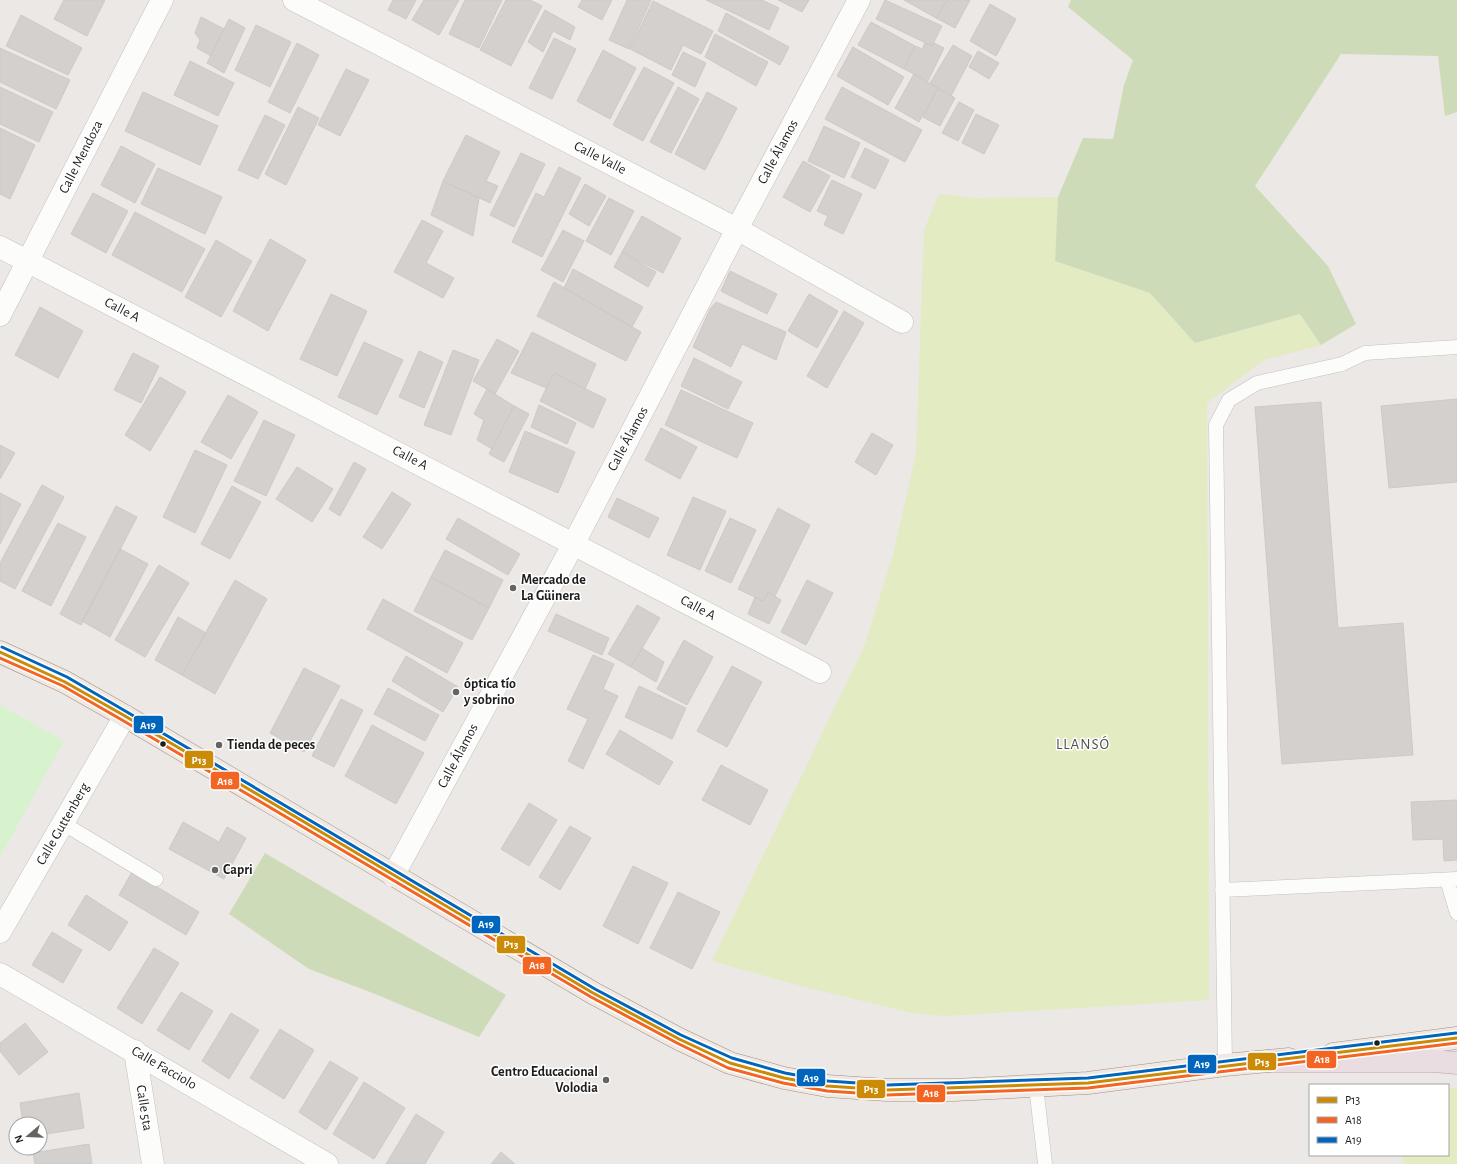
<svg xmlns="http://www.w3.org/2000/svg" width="1457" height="1164" font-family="'Alegreya Sans',sans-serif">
	<rect width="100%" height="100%" fill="#ece8e5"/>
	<path fill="#e2ebc1" d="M939 194 975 198 1058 197 1055 261 1150 293 1195 343 1300 314 1321 345 1264 360 1207 403 1209 1000 946 1016 912 1013 805 987 712 961 864 647 893 555 916 454 924 230Z
		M1457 1088V1164H1404L1402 1155H1448V1089Z"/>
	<path fill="#cedbb8" d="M1071 0H1457V112L1445 116 1438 56 1341 54 1255 186 1328 266 1356 324 1321 345 1300 314 1195 343 1150 293 1055 261 1058 197 1083 138 1113 139 1124 85 1133 60 1068 7Z
		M265 853 506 995 479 1037 370 992 309 969 229 914Z"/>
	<path fill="#d7f3ce" d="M0 705 64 741 0 857Z"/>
	<path fill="#d4d0cd" stroke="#cfc9c6" d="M64 0H105L87 36 54 19Z
		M393 0H416L406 19 388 10Z
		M424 0H459L439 35 412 20Z
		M465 0H502L479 48 449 34Z
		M506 0H530L542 6 511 66 480 50Z
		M582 0H612L602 20 578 7Z
		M627 0H651L629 49 609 40Z
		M706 0H762L779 8 769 30Z
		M778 0H809L802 12Z
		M885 0 942 26 932 46 876 19Z
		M904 0H947L936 18Z
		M947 0H970L955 28 936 18Z
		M653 1 713 31 701 54 683 45 671 70 630 49Z
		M990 4 1016 19 996 56 970 41Z
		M545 10 575 27 570 40 553 31 543 52 528 42Z
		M726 13 789 47 780 65 718 31Z
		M21 15 82 48 68 75 6 46Z
		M201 17 224 29 211 56 197 48 200 40 195 33Z
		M229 19 245 28 224 73 207 63Z
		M871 22 915 46 904 69 858 45Z
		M256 25 291 42 270 87 235 70Z
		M715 34 768 62 756 86 705 57Z
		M554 38 576 49 552 99 529 88Z
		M297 43 319 55 290 113 268 102Z
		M925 43 932 46 934 43 944 48 928 81 904 69 915 46 922 49Z
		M953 45 972 56 951 96 930 83Z
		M853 47 904 77 888 105 837 76Z
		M0 48 70 80 56 109 0 82Z
		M603 50 636 68 610 119 577 101Z
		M978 51 999 63 989 79 969 67Z
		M683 52 706 63 695 87 672 75Z
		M190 61 234 83 218 116 174 95Z
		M644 67 674 83 643 141 613 125Z
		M346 69 369 80 340 136 318 125Z
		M914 74 938 88 919 122 895 108Z
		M0 87 53 112 39 142 0 124Z
		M678 87 699 99 671 153 650 142Z
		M842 87 922 130 905 162 825 119Z
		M938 88 955 98 940 126 923 117Z
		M143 92 218 126 200 165 125 131Z
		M707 92 737 108 705 170 675 154Z
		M959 102 974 110 958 141 942 133Z
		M298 107 319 118 286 185 265 174Z
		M976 114 999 125 984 154 962 143Z
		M265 115 285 125 258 179 238 170Z
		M824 126 860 143 844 178 808 161Z
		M0 128 35 145 10 199 0 194Z
		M466 135 500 152 486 181 498 186 490 203 443 181Z
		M121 146 155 164 135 203 101 185Z
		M865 148 889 160 875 189 851 177Z
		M521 153 545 164 514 227 490 215Z
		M803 161 830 176 810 212 783 197Z
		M559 167 581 178 542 257 512 242 536 193 544 197Z
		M158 168 222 197 205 234 141 204Z
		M832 180 862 194 843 234 824 225 828 216 817 211Z
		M443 181 479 198 473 236 431 215Z
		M585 184 606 196 589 226 569 214Z
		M93 193 128 211 106 253 71 234Z
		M609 198 634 211 611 255 586 241Z
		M135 212 205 249 182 292 112 255Z
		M642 216 681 238 663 273 622 252Z
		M422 220 443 231 426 263 454 278 443 298 394 272Z
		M563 230 584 241 563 282 541 270Z
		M270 239 306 260 268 331 233 311Z
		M216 240 252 261 221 317 185 297Z
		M622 252 656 272 648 287 614 267Z
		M573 269 643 307 632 327 564 288Z
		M730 271 777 294 767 314 721 291Z
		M554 282 641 332 626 361 537 316Z
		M331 294 367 311 337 376 300 359Z
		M809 294 838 311 817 348 788 331Z
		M716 302 786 332 776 360 742 344 731 367 693 347 710 309Z
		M40 307 83 331 58 378 15 355Z
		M844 311 864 323 827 388 807 376Z
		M532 332 596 364 585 389 554 373 546 388 511 373Z
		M497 339 519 351 495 394 473 381Z
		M364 342 403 360 377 415 338 397Z
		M453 350 479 360 451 435 424 425Z
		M419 351 443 362 424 408 399 397Z
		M133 353 159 366 141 403 114 390Z
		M694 358 742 382 728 409 681 386Z
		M554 373 606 399 593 428 540 401Z
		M160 377 186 392 150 451 125 435Z
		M487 389 514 406 492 449 477 440 484 420 474 414Z
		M681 390 753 423 737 458 665 425Z
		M228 395 258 412 231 459 201 442Z
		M1457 399V482L1389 488 1381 406Z
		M1321 402 1338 628 1403 623 1413 755 1282 764 1255 407Z
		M539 405 576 423 567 444 531 427Z
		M514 406 529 414 504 462 489 454Z
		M264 420 295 435 266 496 234 481Z
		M661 428 697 447 680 479 645 460Z
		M525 431 575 452 558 493 509 472Z
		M872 433 893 445 876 475 855 462Z
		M0 445 15 453 0 479Z
		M195 450 227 465 195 533 163 517Z
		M354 462 366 469 340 516 329 509Z
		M297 467 333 489 312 522 276 499Z
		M42 485 64 497 15 589 0 581V563Z
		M232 486 261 502 230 559 201 544Z
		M392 492 411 504 382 549 363 537Z
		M0 493 21 504 0 544Z
		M693 497 726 511 700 570 667 555Z
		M617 498 659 518 649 538 608 517Z
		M116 506 137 517 81 625 60 614Z
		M778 508 810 525 775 596 768 592 763 601 738 589Z
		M458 518 520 554 508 575 446 539Z
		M730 518 756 530 731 583 705 571Z
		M58 523 86 537 51 606 22 591Z
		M120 549 148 564 110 637 82 621Z
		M445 550 503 580 489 608 431 577Z
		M159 565 189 583 145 657 115 640Z
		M431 577 489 608 472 640 414 611Z
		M235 580 267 599 215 694 182 675Z
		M807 580 833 593 806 645 781 632Z
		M768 592 781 600 769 624 748 614 755 597 763 601Z
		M383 599 463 643 447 673 367 629Z
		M637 605 660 618 631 667 608 654Z
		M556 614 609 638 602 655 548 631Z
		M178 617 206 633 182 675 155 660Z
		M684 640 713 657 687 705 657 689Z
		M642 648 664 662 656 682 631 667Z
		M593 655 614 664 603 689 618 696 583 769 568 761 588 719 567 709Z
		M406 656 458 687 443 712 392 681Z
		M732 666 762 682 727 747 697 731Z
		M304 668 340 686 304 752 270 733Z
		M639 686 686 708 672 739 625 717Z
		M388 688 439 715 425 741 374 714Z
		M341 699 363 710 334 767 312 756Z
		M372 725 424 753 396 804 345 776Z
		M620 730 673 762 659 785 606 754Z
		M721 765 768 790 750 825 702 800Z
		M1457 800V860L1444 861 1443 839 1413 840 1411 802Z
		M529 803 557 820 529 866 501 849Z
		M183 822 219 842 227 827 246 838 224 879 169 849Z
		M570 826 591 838 560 890 539 877Z
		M633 866 668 883 638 944 603 926Z
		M132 872 199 912 186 935 119 895Z
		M678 892 720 912 692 969 650 948Z
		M86 895 128 922 110 951 68 925Z
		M52 932 82 950 63 983 32 965Z
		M154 948 179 963 142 1024 117 1008Z
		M181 992 213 1011 189 1050 157 1030Z
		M231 1013 259 1030 229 1079 202 1061Z
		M25 1023 48 1052 19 1075 0 1051V1043Z
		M280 1029 314 1050 284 1099 250 1078Z
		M330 1061 358 1078 326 1130 299 1112Z
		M364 1082 405 1108 374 1159 333 1134Z
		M79 1093 84 1128 40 1135V1124H23L20 1103Z
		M416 1114 444 1132 425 1164H386Z
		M89 1144 92 1164H35L33 1153Z
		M501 1152 515 1164H491Z"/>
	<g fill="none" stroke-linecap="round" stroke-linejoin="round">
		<defs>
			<path id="lane" d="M64 824 156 879
				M1447 880 1457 913
				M1222 890 1457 879
				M1225 1065 1216 425 1229 400 1257 383 1342 364 1365 353 1457 347
				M1036 1086 1045 1164"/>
			<path id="street" d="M294 0 737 229 902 322
				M0 247 820 672
				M0 315 162 0
				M393 876 574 543 737 229 859 0
				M0 932 125 716
				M0 974 327 1164
				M135 1051 153 1164"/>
			<path id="primary" d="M0 652 65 682 125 716 593 993 679 1039 730 1063 784 1078 827 1086 887 1090H954L1088 1083 1225 1065 1289 1059
				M1333 1054 1457 1038"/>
			<path id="highway" d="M1270 1061H1434L1457 1063"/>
		</defs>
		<use href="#lane" stroke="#c3c1c0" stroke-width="15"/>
		<use href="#street" stroke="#c3c1c0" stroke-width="23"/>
		<use href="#primary" stroke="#a28f82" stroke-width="23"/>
		<use href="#highway" stroke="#c39ab0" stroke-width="23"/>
		<use href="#lane" stroke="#fcfcfb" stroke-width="14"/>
		<use href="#street" stroke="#fcfcfb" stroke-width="22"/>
		<use href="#primary" stroke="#f0e8e3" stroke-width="22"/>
		<use href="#highway" stroke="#eadde2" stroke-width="22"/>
		<defs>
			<path id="bus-1" d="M0 652 65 682 125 716 593 993 679 1039 730 1063 784 1078 827 1086 887 1090 1088 1083 1457 1038"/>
			<path id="bus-2" d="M0 658 63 686 122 720 591 997 677 1043 728 1068 783 1083 827 1091 887 1095 1088 1088 1457 1043"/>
			<path id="bus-3" d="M2 647 67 677 127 712 595 989 681 1035 732 1058 785 1073 828 1081 887 1085 1088 1078 1456 1033"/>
		</defs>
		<use href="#bus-1" stroke="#fff" stroke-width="6"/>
		<use href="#bus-2" stroke="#fff" stroke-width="6"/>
		<use href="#bus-3" stroke="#fff" stroke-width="6"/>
		<use href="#bus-1" stroke="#cb8b06" stroke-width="3"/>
		<use href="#bus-2" stroke="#f26522" stroke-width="3"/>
		<use href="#bus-3" stroke="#0065bd" stroke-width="3"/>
	</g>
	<g fill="#656463" stroke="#fff" stroke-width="1.5">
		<circle cx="513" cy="588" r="4"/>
		<circle cx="456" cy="692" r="4"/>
		<circle cx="219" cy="745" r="4"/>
		<circle cx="215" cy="870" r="4"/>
		<circle cx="606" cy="1080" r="4"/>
	</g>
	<g fill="#1d1d1d" stroke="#fff" stroke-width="1.5">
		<circle cx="163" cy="744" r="3.5"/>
		<circle cx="1377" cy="1043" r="3.5"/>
	</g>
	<g text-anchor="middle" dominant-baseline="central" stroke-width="3" stroke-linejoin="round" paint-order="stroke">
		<g font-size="14" fill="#1d1d1d" stroke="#fff">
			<text transform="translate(778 152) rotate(-62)">Calle Álamos</text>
			<text transform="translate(81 157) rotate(-63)">Calle Mendoza</text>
			<text transform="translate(600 158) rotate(27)">Calle Valle</text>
			<text transform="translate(122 310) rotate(27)">Calle A</text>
			<text transform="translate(628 439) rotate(-62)">Calle Álamos</text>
			<text transform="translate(410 458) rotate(27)">Calle A</text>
			<text transform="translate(698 608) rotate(28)">Calle A</text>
			<text transform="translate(458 756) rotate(-62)">Calle Álamos</text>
			<text transform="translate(63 824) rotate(-60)">Calle Guttenberg</text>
			<text transform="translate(164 1068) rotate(30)">Calle Facciolo</text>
			<text transform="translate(144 1108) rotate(81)">Calle 5ta</text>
		</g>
		<g font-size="14" font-weight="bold" fill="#1d1d1d" stroke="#fff" text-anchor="start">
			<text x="521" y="580">Mercado de<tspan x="521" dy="16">La Güinera</tspan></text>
			<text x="464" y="684">óptica tío<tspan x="464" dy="16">y sobrino</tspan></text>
			<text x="227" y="745">Tienda de peces</text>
			<text x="223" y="870">Capri</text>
			<text x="598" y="1072" text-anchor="end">Centro Educacional<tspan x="598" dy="16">Volodia</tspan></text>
		</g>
		<g font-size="15" letter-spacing="1" fill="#505050" stroke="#fff">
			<text x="1083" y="744">LLANSÓ</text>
		</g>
	</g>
	<g stroke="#fff" stroke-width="1.5">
		<rect x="133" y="715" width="31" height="19" rx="4" fill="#0065bd"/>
		<rect x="184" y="750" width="30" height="19" rx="4" fill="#cb8b06"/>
		<rect x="210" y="771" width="30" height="19" rx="4" fill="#f26522"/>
		<rect x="471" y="915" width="30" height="19" rx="4" fill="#0065bd"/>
		<rect x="496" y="935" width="30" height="19" rx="4" fill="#cb8b06"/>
		<rect x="522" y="956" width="30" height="19" rx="4" fill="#f26522"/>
		<rect x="1306" y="1050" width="31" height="19" rx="4" fill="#f26522"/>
		<rect x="1247" y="1052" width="30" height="19" rx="4" fill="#cb8b06"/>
		<rect x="1187" y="1054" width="30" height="20" rx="4" fill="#0065bd"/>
		<rect x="796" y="1068" width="30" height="19" rx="4" fill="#0065bd"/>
		<rect x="856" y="1079" width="30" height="20" rx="4" fill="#cb8b06"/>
		<rect x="916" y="1084" width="30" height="19" rx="4" fill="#f26522"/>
	</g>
	<g font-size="11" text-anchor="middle" font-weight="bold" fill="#fff">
		<text x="148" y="729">A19</text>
		<text x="199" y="764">P13</text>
		<text x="225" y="785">A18</text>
		<text x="486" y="928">A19</text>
		<text x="511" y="948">P13</text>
		<text x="537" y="969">A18</text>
		<text x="1322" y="1063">A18</text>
		<text x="1262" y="1066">P13</text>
		<text x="1202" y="1068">A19</text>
		<text x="811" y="1082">A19</text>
		<text x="871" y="1093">P13</text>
		<text x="931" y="1097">A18</text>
	</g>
	<rect x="1309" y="1084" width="140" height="72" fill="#ffffff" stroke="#a5a5a5"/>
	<rect x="1317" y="1097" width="20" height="6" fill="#cb8b06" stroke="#a5a5a5"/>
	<text x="1345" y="1104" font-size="12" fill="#1d1d1d">P13</text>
	<rect x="1317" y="1117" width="20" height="6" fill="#f26522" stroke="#a5a5a5"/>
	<text x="1345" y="1124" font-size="12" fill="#1d1d1d">A18</text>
	<rect x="1317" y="1137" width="20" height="6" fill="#0065bd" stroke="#a5a5a5"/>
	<text x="1345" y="1144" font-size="12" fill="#1d1d1d">A19</text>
	<g transform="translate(28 1136) rotate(251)"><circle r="19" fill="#ffffff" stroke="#a5a5a5"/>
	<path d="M0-3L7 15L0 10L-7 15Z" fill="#656463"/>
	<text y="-6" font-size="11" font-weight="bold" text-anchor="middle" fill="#1d1d1d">N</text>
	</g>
</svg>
